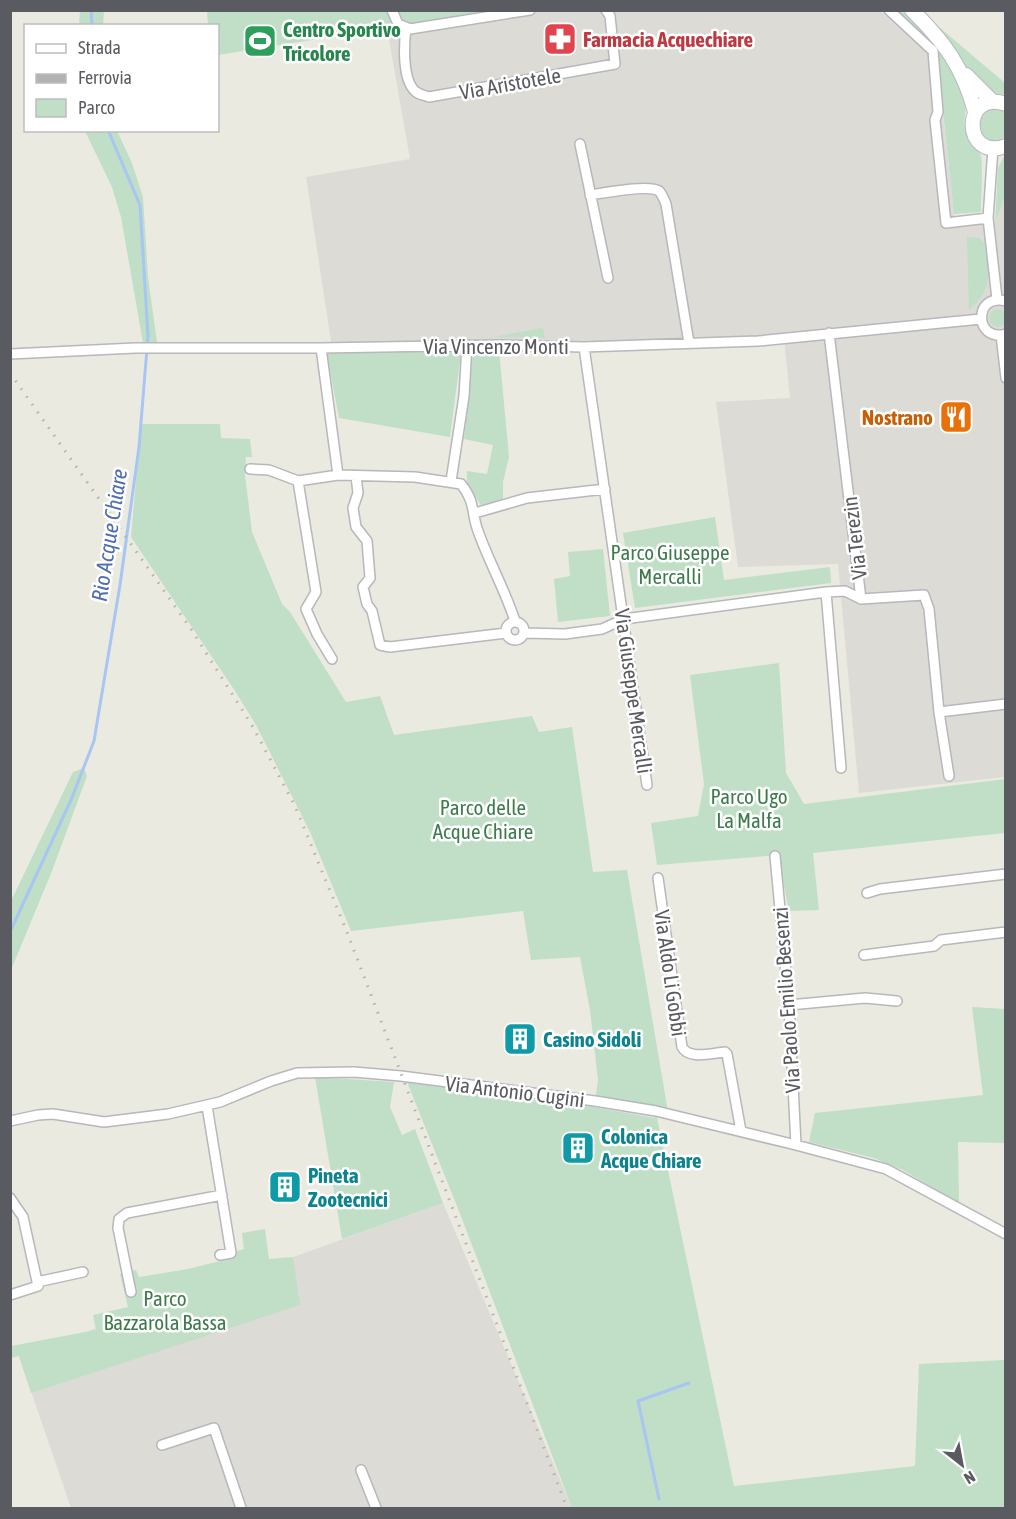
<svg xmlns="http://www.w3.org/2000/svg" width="1016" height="1519" font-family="'Asap Condensed',sans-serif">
	<rect width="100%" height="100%" fill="#eaeae1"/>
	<path fill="#dcdbd5" d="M210 11H880L925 51 931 61 937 62 955 222 988 218V225L995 223 1005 196V777L859 793 838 564 738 567 716 402 790 398 784 339 332 348 306 177 410 159 387 28 218 26Z
		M443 1203 572 1508H71L19 1356Z"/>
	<path fill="#c0dfc6" d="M80 11H104L103 25H79Z
		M207 11H491L218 55V26L208 25Z
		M895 11H902C930 35 956 63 965 100 967 110 963 119 965 128 967 142 978 146 981 156 983 165 981 200 981 212L954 214 937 56 926 38Z
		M939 27 1005 83V94C979 101 952 47 939 27Z
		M1000 108 1005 112V137C979 154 963 109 1000 108Z
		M85 131H117L132 163 143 197 148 277 157 342 143 343 121 217 112 187Z
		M1005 154V196L995 223 998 168Z
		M967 237 979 238 986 245C988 275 994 287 969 310Z
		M989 318a9 9 0 1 1 18 0a9 9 0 1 1-18 0Z
		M543 328 545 338 493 337Z
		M459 350 461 353 450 437 339 418 327 355 330 352Z
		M499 350 509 457 503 482V500L481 505 467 485V471L487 474 493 445 464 439 473 352 475 351Z
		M141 424H220L221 438 250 439 252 457H246L245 475 252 532 282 604 290 612 346 702 380 696 394 735 532 716 539 732 572 727 593 872 627 870 668 1112 595 1101 598 1080 590 1010 580 957 531 960 523 911 351 931 310 832 256 725 235 691 131 537Z
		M715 517 724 580 830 567 831 583 635 608 623 533Z
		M603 549 610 616 558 622 554 579 570 576 568 552Z
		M779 663 786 773 804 804 1005 779V833L813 853 819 910 789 911 778 855 657 865 651 823 698 816 704 784 690 675Z
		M84 768 87 776 52 871 11 970V901L73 772Z
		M972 1007 1005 1009V1143L958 1142 959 1204 903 1170 874 1158 809 1142 815 1113 983 1095Z
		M315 1077 394 1082 390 1107 402 1135 415 1129 443 1203 342 1239Z
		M407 1082 511 1094 518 1096 521 1098 593 1107 655 1118 656 1113 734 1486 915 1466 919 1364 1005 1360V1508H572L459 1211Z
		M265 1229 269 1259 293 1257 300 1305 31 1393 19 1356 11 1358V1346L96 1330 93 1315 128 1307 120 1274 136 1270 139 1277 188 1269 224 1260 231 1253 244 1249 242 1233Z"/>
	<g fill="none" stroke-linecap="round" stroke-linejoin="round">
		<path stroke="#a8c5f3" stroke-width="3" d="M91 10 92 26
			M10 932 71 800 94 741 120 585 139 447 148 336 140 205 108 130
			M659 1499 638 1401 689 1383"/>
		<defs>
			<path id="street" d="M392 10 398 24 410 29 530 10
				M889 10 933 51 938 112 935 120 946 223 988 218
				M406 28C404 44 402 79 415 91 419 95 424 95 429 97L615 64 610 16 606 10
				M580 144 608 278
				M993 148 988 218 997 299
				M590 195C604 193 649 184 659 191 662 194 664 199 666 204L689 343
				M1006 301C973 292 974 343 1006 334
				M829 333 861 599 924 595 929 609 939 712 1006 704
				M1001 335 1006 378
				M584 347 647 785
				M321 348 338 475 298 481 316 592 306 609 317 634 332 659
				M10 354 135 348H321L500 345 584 347 758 341 981 319
				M250 469 269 470 298 481
				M338 475 415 477 461 484C476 503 471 512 478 531 489 562 505 590 515 621
				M356 476 358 493 353 508 356 527 367 541 370 578 363 587 367 604 372 611 380 645 390 647 506 633
				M451 481 464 396 467 345
				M475 513 527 498 605 489
				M826 592 841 768
				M506 631a9 9 0 1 1 18 0a9 9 0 1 1-18 0Z
				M524 633 565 634 602 629 624 619 826 592 845 591 861 599
				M939 712 949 776
				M775 856 789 1005 796 1145
				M658 878 682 1047C689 1060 712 1053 725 1052L727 1054 741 1131
				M867 893 880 889 1006 874
				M864 955 934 946 941 940 1006 932
				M789 1005 865 998 897 1001
				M207 1106 231 1253 220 1255
				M10 1121 38 1115 53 1114 104 1122 168 1114 220 1102 271 1081 297 1073 354 1072 401 1076 595 1101 656 1111 796 1145 886 1169 1006 1234
				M10 1198 23 1217 38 1286 10 1295
				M37 1282 83 1272
				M131 1292 118 1228 119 1219 127 1213 222 1195
				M162 1445 214 1428 241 1508
				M361 1470 376 1508"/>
			<path id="secondary" d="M912 10C945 43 963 67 975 112
				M966 75 992 101
				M1006 104C961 88 962 162 1006 146"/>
		</defs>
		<use href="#street" stroke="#b7b7bc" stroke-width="12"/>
		<use href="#secondary" stroke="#b7b8be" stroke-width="16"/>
		<use href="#street" stroke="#fff" stroke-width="9"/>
		<use href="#secondary" stroke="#fff" stroke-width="14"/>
		<path stroke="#b1b2b2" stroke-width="3" stroke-dasharray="1.5 8" stroke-linecap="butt" d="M10 373 191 629 253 727 295 806 347 932 567 1508"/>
	</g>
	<defs>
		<symbol id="pharmacy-square" viewBox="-11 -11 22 22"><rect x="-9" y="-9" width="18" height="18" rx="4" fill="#e0444e" stroke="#fff"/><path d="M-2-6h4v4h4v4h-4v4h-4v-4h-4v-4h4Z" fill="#fff"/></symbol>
		<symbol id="stadium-square" viewBox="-11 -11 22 22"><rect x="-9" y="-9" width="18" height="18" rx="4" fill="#2e9e5b" stroke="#fff"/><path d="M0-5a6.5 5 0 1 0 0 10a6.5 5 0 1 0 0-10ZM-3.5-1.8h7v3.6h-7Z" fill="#fff"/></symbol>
		<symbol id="restaurant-square" viewBox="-11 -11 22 22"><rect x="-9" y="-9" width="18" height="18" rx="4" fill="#e8710a" stroke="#fff"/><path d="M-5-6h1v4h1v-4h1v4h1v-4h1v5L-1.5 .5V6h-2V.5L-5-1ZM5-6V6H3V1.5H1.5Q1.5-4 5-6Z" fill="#fff"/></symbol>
		<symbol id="building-square" viewBox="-11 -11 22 22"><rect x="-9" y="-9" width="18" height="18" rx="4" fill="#0f9aa8" stroke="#fff"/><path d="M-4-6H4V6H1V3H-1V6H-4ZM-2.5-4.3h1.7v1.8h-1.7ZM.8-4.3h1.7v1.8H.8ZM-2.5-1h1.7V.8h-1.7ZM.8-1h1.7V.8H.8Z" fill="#fff"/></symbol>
	</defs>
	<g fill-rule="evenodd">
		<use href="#pharmacy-square" x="541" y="20" width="38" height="38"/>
		<use href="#stadium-square" x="241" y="22" width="38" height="38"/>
		<use href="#restaurant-square" x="937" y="398" width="38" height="38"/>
		<use href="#building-square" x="501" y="1020" width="38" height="38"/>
		<use href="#building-square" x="559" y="1129" width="38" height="38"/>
		<use href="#building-square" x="266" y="1168" width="38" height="38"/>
	</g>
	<g text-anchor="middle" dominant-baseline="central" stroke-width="5" stroke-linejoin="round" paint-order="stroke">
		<g font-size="21" font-weight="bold" fill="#27864d" stroke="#fff" text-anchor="start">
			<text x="283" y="29">Centro Sportivo<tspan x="283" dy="24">Tricolore</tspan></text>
		</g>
		<g font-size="21" font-weight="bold" fill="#be3a42" stroke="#fff" text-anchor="start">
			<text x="583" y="39">Farmacia Acquechiare</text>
		</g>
		<g font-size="21" fill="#5a5b60" stroke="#fff">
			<text transform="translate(510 83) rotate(-10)">Via Aristotele</text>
			<text x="496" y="346">Via Vincenzo Monti</text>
			<text transform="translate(854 538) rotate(-97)">Via Terezin</text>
			<text transform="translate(634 691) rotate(82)">Via Giuseppe Mercalli</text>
			<text transform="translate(671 973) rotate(82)">Via Aldo Li Gobbi</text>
			<text transform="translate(786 1000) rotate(-94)">Via Paolo Emilio Besenzi</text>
			<text transform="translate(515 1091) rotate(7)">Via Antonio Cugini</text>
		</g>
		<g font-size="21" font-weight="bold" fill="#c56008" stroke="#fff" text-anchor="end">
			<text x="933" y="417">Nostrano</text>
		</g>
		<g font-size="21" fill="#3e7b4c" stroke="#fff">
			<text x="670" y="552">Parco Giuseppe<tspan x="670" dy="24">Mercalli</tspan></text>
			<text x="749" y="796">Parco Ugo<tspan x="749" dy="24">La Malfa</tspan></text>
			<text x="483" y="807">Parco delle<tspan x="483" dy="24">Acque Chiare</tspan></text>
			<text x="165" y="1298">Parco<tspan x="165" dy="24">Bazzarola Bassa</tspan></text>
		</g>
		<g font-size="21" font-weight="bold" fill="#0d838f" stroke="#fff" text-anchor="start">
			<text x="543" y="1039">Casino Sidoli</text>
			<text x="601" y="1136">Colonica<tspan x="601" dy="24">Acque Chiare</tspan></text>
			<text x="308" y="1175">Pineta<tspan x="308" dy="24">Zootecnici</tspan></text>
		</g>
		<g font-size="22" font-style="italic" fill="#4f6db2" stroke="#fff">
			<text transform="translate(109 535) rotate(-81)">Rio Acque Chiare</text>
		</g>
	</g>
	<rect width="1016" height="1519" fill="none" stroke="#5a5b60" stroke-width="24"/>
	<rect x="24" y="24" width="195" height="108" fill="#ffffff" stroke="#bdbdbf" stroke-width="1.5"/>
	<rect x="36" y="44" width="30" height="9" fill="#ffffff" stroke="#bdbdbf" stroke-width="1.5"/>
	<text x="78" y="54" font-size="18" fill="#5a5b60">Strada</text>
	<rect x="36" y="74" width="30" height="9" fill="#b1b2b2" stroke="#bdbdbf" stroke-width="1.5"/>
	<text x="78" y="84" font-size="18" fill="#5a5b60">Ferrovia</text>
	<rect x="36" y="99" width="30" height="18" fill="#c0dfc6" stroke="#bdbdbf" stroke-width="1.5"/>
	<text x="78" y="114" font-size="18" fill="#5a5b60">Parco</text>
	<g transform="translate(962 1465) rotate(149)" stroke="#ffffff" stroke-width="4.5" paint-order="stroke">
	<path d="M0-4.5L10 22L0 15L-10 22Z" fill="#5a5b60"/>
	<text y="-9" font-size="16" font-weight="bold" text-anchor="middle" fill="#5a5b60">N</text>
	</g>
</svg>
